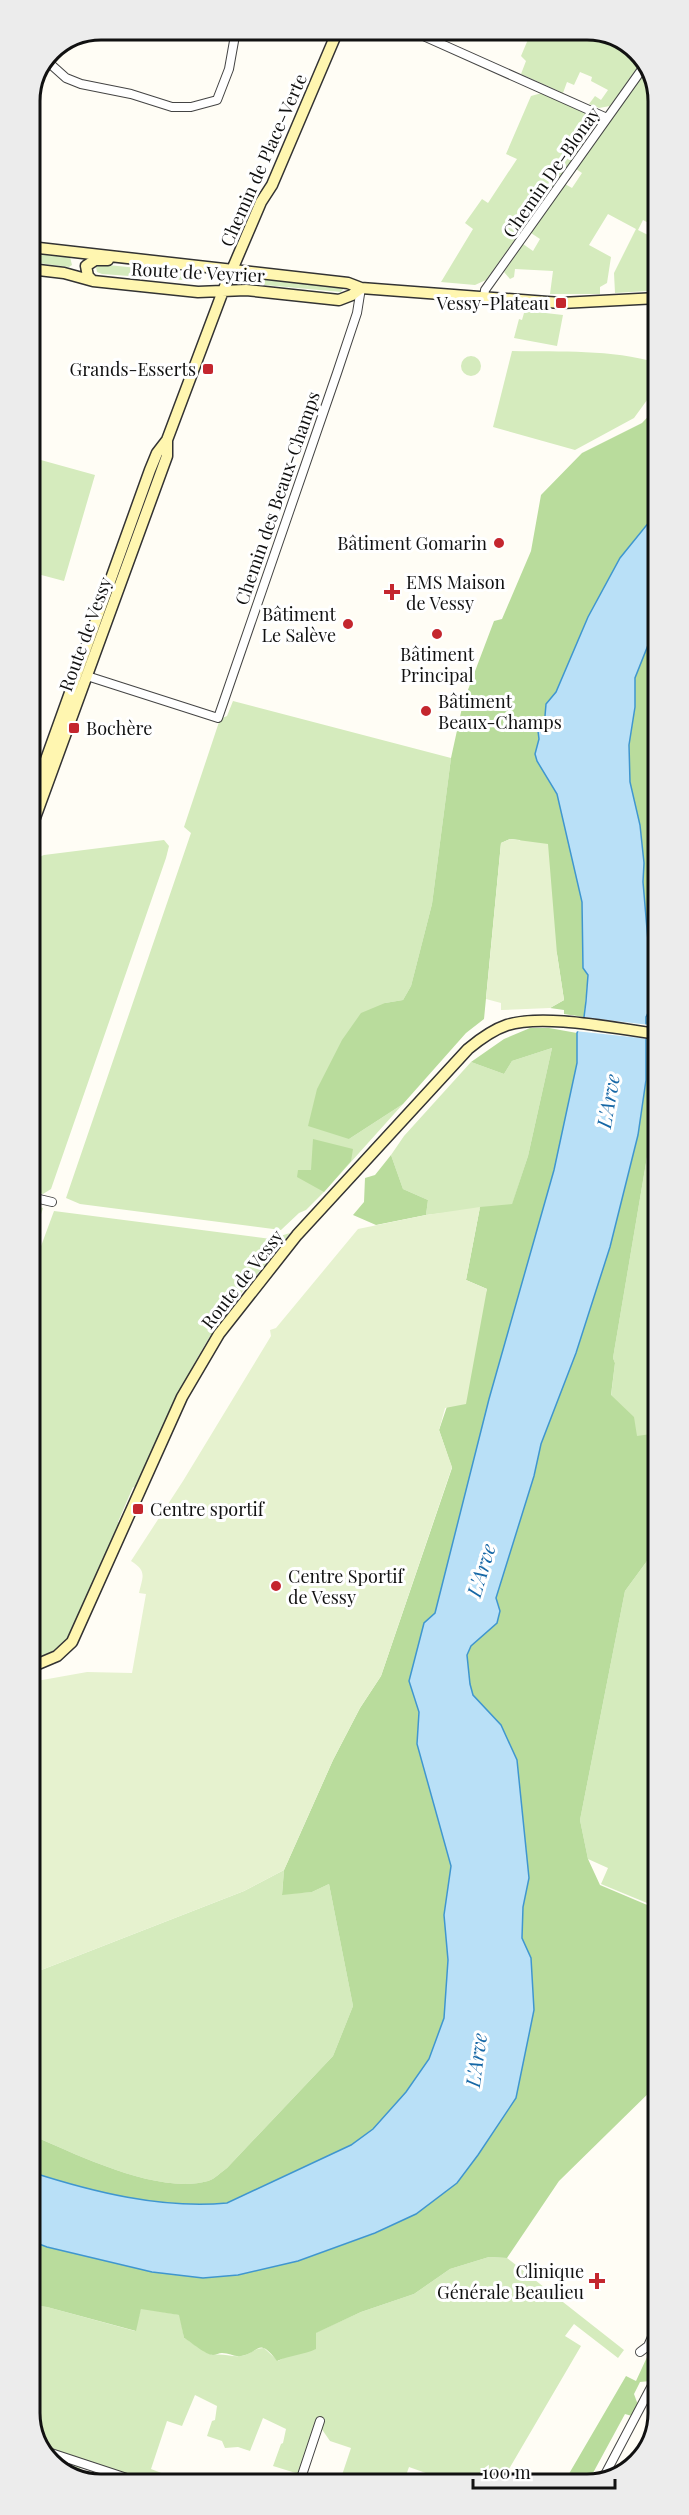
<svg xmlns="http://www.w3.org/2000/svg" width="689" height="2515" font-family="'Playfair Display',serif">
	<rect width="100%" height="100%" fill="#fffdf5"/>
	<path fill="#d5ebbd" d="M532 30 597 31 635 48 642 61 610 106 599 108 589 104 595 96 601 100 608 90 591 81 592 77 580 72 574 85 567 82 563 93 521 74 526 61 521 56Z
		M647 69 658 87V235L651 231 654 226 643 220 638 230 658 240V272L648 291 615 293 614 273 636 229 608 214 589 245 611 257 607 283 600 287V294H550L553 271 515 269 514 277 510 279 504 272 523 244 533 251 540 239 531 233 565 184 572 188 582 173 576 169Z
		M542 93 594 117 596 124 590 127 582 146 486 280 475 285 441 282 473 229 465 223 482 199 488 203 517 159 506 154 531 96Z
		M30 252 70 257 72 265 69 267 30 262Z
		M98 264 177 272 199 271 203 277 201 280 196 281 102 274 97 272 96 267Z
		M251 278 341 287 344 288 341 292 253 284Z
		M528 311 563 315 557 346 514 338 519 319 522 320 524 313Z
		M512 351C562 352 610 349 658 363V392L650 396 634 418 575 450 493 427Z
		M461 366a10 10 0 1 1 20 0a10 10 0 1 1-20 0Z
		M30 457 95 475 64 581 30 572Z
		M233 701 451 758 432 904 411 986 403 1000 385 1003 349 1139 403 1104 324 1192 306 1210 299 1213 281 1230 80 1204 66 1198 191 833 184 827 220 719 227 716Z
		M164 840 169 846 166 858 51 1189 43 1194 31 1192 30 870 39 857 44 855Z
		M552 1048 528 1156 512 1205 426 1215 428 1200 403 1189 391 1155 404 1136 471 1062 504 1074 512 1061Z
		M658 1092V1433L637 1437 611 1396 615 1363 613 1358Z
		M31 1204 43 1208 31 1247Z
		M54 1211 271 1239 290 1233C269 1263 242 1289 221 1319 186 1372 161 1430 136 1488L133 1487 118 1522 121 1524 69 1637 50 1655 31 1661V1300L37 1257Z
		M658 1546 659 1908 601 1884 608 1868 588 1859 580 1820 625 1591Z
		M284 1870 282 1894 312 1892 329 1884 353 2006 333 2056 227 2168C221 2172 215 2179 208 2181 158 2195 78 2155 31 2135V1974L244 1891Z
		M489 2257 507 2258 624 2350 618 2358 574 2324 565 2336 581 2346 509 2469 505 2483 507 2484H450L451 2482 409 2467 403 2484H339L351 2448 330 2441 321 2428 299 2474 273 2466 281 2444 283 2443 286 2429 263 2418 250 2451 238 2447 225 2448 222 2441 207 2436 212 2421 215 2420 217 2406 195 2395 182 2426 167 2421 151 2469 193 2485H157L42 2446 31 2428V2305L47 2307 135 2331 141 2308 180 2315 184 2338 212 2355C222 2353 231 2357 241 2356 250 2355 254 2348 264 2348L278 2361 289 2355 315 2349V2333L361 2312 414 2294 450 2269Z
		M49 2458 81 2467 77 2477 55 2468Z"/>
	<path fill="#b9dc9c" d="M658 406V511L620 558 588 617 556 692 546 704 544 728 535 753 537 761 557 794 564 816 582 902 583 968 588 975 584 1017 564 1014V1010L550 1008 564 1000 557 954 520 840 510 839 501 843 484 1019 466 1033 403 1104 349 1139 308 1126 317 1089 342 1040 361 1013 385 1003 403 1000 411 986 432 904 451 758 463 703 494 621 502 619 531 551 541 495 582 453 642 423Z
		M658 620V719L655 741 658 788V1024L646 1023 650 1009 648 1001 651 976 643 882 644 863 640 825 630 782 629 745 635 707V678Z
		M530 1028H549L577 1033V1063L554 1170 435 1613 424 1623 409 1681 419 1712 417 1744 451 1866 444 1915 448 1960 444 2018 429 2059 406 2092 373 2129 351 2145 227 2203C161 2209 93 2192 31 2172V2135C78 2155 158 2195 208 2181 215 2179 221 2172 227 2168L333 2056 353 2006 329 1884 312 1892 282 1895 284 1870 333 1760 360 1708 381 1676 452 1468 439 1430 487 1289 466 1280 480 1207 512 1204 528 1156 552 1048 512 1061 504 1074 471 1062 504 1039Z
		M647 1041 658 1042V1092L613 1358 615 1363 611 1395 634 1417 637 1436 658 1433V1546L625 1591 580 1820 588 1859 600 1885 659 1910V2083L559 2181 507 2258 489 2257 450 2269 414 2294 361 2312 316 2333V2349C304 2355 290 2355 277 2361 258 2336 260 2353 241 2356 235 2357 229 2353 222 2353 219 2353 216 2355 213 2355 206 2355 191 2342 184 2338L179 2315 141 2309 136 2331 47 2307 31 2305V2241L47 2247 152 2272 298 2261 376 2233 416 2214 457 2183 516 2098 531 1958 522 1939 523 1907 529 1878 517 1760 501 1725 473 1695 470 1684 467 1655 471 1646 497 1623 500 1611 496 1598 534 1476 541 1444 576 1353 610 1247 638 1135 646 1080Z
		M313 1139 353 1149 351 1161 324 1192 297 1177 298 1170H311Z
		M391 1155 403 1189 428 1200 426 1215 376 1225 353 1215 364 1202 365 1178 375 1175Z
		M659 2331V2362L650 2381 640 2382 634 2394 638 2405 632 2416 625 2414 587 2484H563L626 2376 636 2381Z"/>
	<path fill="#e6f2cf" d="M510 839 548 844 557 954 564 1000 550 1008 501 1010V1003L486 999 501 843Z
		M480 1207 466 1280 487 1289 466 1404 445 1408 439 1430 452 1467 381 1676 360 1708 333 1760 284 1870 244 1891 31 1974V1682L87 1672 132 1673 146 1594 139 1593C143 1576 147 1571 131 1561L183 1481 271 1336 270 1330 276 1328 358 1229 426 1215Z"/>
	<path fill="#b9e0f7" stroke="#3f96cf" stroke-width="1.5" d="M658 511V620L635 678V707L629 745 630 782 640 825 644 863 643 882 651 976 648 1001 650 1009 646 1017V1080L638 1135 610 1247 576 1353 541 1444 534 1476 496 1598 500 1611 497 1623 471 1646 467 1655 470 1684 473 1695 501 1725 517 1760 529 1878 523 1907 522 1938 531 1958 534 2010 516 2098 478 2155 457 2183 416 2214 375 2233 298 2261 238 2275 203 2278 152 2272 47 2247 31 2241V2172C93 2192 161 2209 227 2203L351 2145 373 2129 406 2092 429 2059 444 2018 448 1960 444 1915 451 1866 417 1744 419 1712 409 1681 424 1623 435 1613 489 1399 554 1170 577 1063V1033L584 1017 586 1001 588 975 583 968 582 902 557 794 537 761 535 754 539 739 538 731 544 728 546 704 556 692 588 617 620 558Z"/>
	<path fill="#fffdf5" d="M581 1017 650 1025V1039L575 1031Z"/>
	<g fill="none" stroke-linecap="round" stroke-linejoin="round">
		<defs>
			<path id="street" d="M324 30 335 35
				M410 30 607 118
				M47 61 66 78 81 84 131 94 172 107H191L217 100 229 69 236 30
				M484 297 485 290 645 65
				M87 676 218 718 337 373 357 313 361 288
				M31 1197 52 1202
				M640 2352 648 2346 659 2321
				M45 2451 148 2485
				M299 2484 320 2421
				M600 2484 659 2372"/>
			<path id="secondary" d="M30 247 348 283 361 288 561 303 658 298
				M30 269 64 273 93 281 198 292 246 290 339 300 352 295 361 288
				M93 281 88 276 86 266 95 260H108
				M30 804 150 470 157 453 167 440 223 291 261 202 272 185 338 30
				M30 838 32 826 167 456V440
				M30 842 34 853 30 862
				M31 1667 57 1656 72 1642 182 1397 219 1334 297 1235 468 1049C480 1039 492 1030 507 1025 545 1013 617 1029 658 1034"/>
		</defs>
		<use href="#street" stroke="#444" stroke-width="10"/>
		<use href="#secondary" stroke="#333" stroke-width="13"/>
		<use href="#street" stroke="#fff" stroke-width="8"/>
		<use href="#secondary" stroke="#fff6b0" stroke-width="10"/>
	</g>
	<g fill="#c4262e" stroke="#fff" stroke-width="2">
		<rect x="555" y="297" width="12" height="12" rx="3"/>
		<rect x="202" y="363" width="12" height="12" rx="3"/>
		<circle cx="499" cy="543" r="6"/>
		<path d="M389 583h6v6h6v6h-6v6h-6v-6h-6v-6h6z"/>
		<circle cx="348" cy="624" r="6"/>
		<circle cx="437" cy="634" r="6"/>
		<circle cx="426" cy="711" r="6"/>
		<rect x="68" y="722" width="12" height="12" rx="3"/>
		<rect x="132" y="1503" width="12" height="12" rx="3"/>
		<circle cx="276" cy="1586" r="6"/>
		<path d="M594 2272h6v6h6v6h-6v6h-6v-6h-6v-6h6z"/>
	</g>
	<g text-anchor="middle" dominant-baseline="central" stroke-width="6" stroke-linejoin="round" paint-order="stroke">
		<g font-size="18" fill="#111" stroke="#fff">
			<text transform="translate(263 160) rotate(-66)">Chemin de Place-Verte</text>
			<text transform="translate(551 172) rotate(-55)">Chemin De-Blonay</text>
			<text transform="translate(198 272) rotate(3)">Route de Veyrier</text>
			<text transform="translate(277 498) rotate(-71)">Chemin des Beaux-Champs</text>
			<text transform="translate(85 634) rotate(-70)">Route de Vessy</text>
			<text transform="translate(242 1279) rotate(-52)">Route de Vessy</text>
		</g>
		<g font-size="18" fill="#111" stroke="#fff" text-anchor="end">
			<text x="549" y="303">Vessy-Plateau</text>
			<text x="196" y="369">Grands-Esserts</text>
			<text x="487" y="543">Bâtiment Gomarin</text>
			<text x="406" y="582" text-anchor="start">EMS Maison<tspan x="406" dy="21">de Vessy</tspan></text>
			<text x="336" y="614">Bâtiment<tspan x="336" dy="21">Le Salève</tspan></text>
			<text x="437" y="654" text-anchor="middle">Bâtiment<tspan x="437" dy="21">Principal</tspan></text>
			<text x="438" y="701" text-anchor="start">Bâtiment<tspan x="438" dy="21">Beaux-Champs</tspan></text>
			<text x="86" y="728" text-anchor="start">Bochère</text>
			<text x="150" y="1509" text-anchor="start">Centre sportif</text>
			<text x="288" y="1576" text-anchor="start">Centre Sportif<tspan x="288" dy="21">de Vessy</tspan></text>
			<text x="584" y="2271">Clinique<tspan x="584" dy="21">Générale Beaulieu</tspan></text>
		</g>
		<g font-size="20" font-style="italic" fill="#1768a6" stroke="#fff">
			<text transform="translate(607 1101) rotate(-80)">L'Arve</text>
			<text transform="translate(480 1570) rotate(-73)">L'Arve</text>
			<text transform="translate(475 2060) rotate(-82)">L'Arve</text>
		</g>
	</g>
	<path d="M0 0H689V2515H0ZM101 40H587A61 61 0 0 1 648 101V2413A61 61 0 0 1 587 2474H101A61 61 0 0 1 40 2413V101A61 61 0 0 1 101 40Z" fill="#ececec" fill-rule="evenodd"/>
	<path fill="none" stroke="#111" stroke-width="3" d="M101 40H587A61 61 0 0 1 648 101V2413A61 61 0 0 1 587 2474H101A61 61 0 0 1 40 2413V101A61 61 0 0 1 101 40Z"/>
	<path d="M473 2479v9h142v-9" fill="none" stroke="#111111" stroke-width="3"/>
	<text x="482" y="2479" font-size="18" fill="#111111" stroke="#ffffff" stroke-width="4.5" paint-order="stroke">100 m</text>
</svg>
